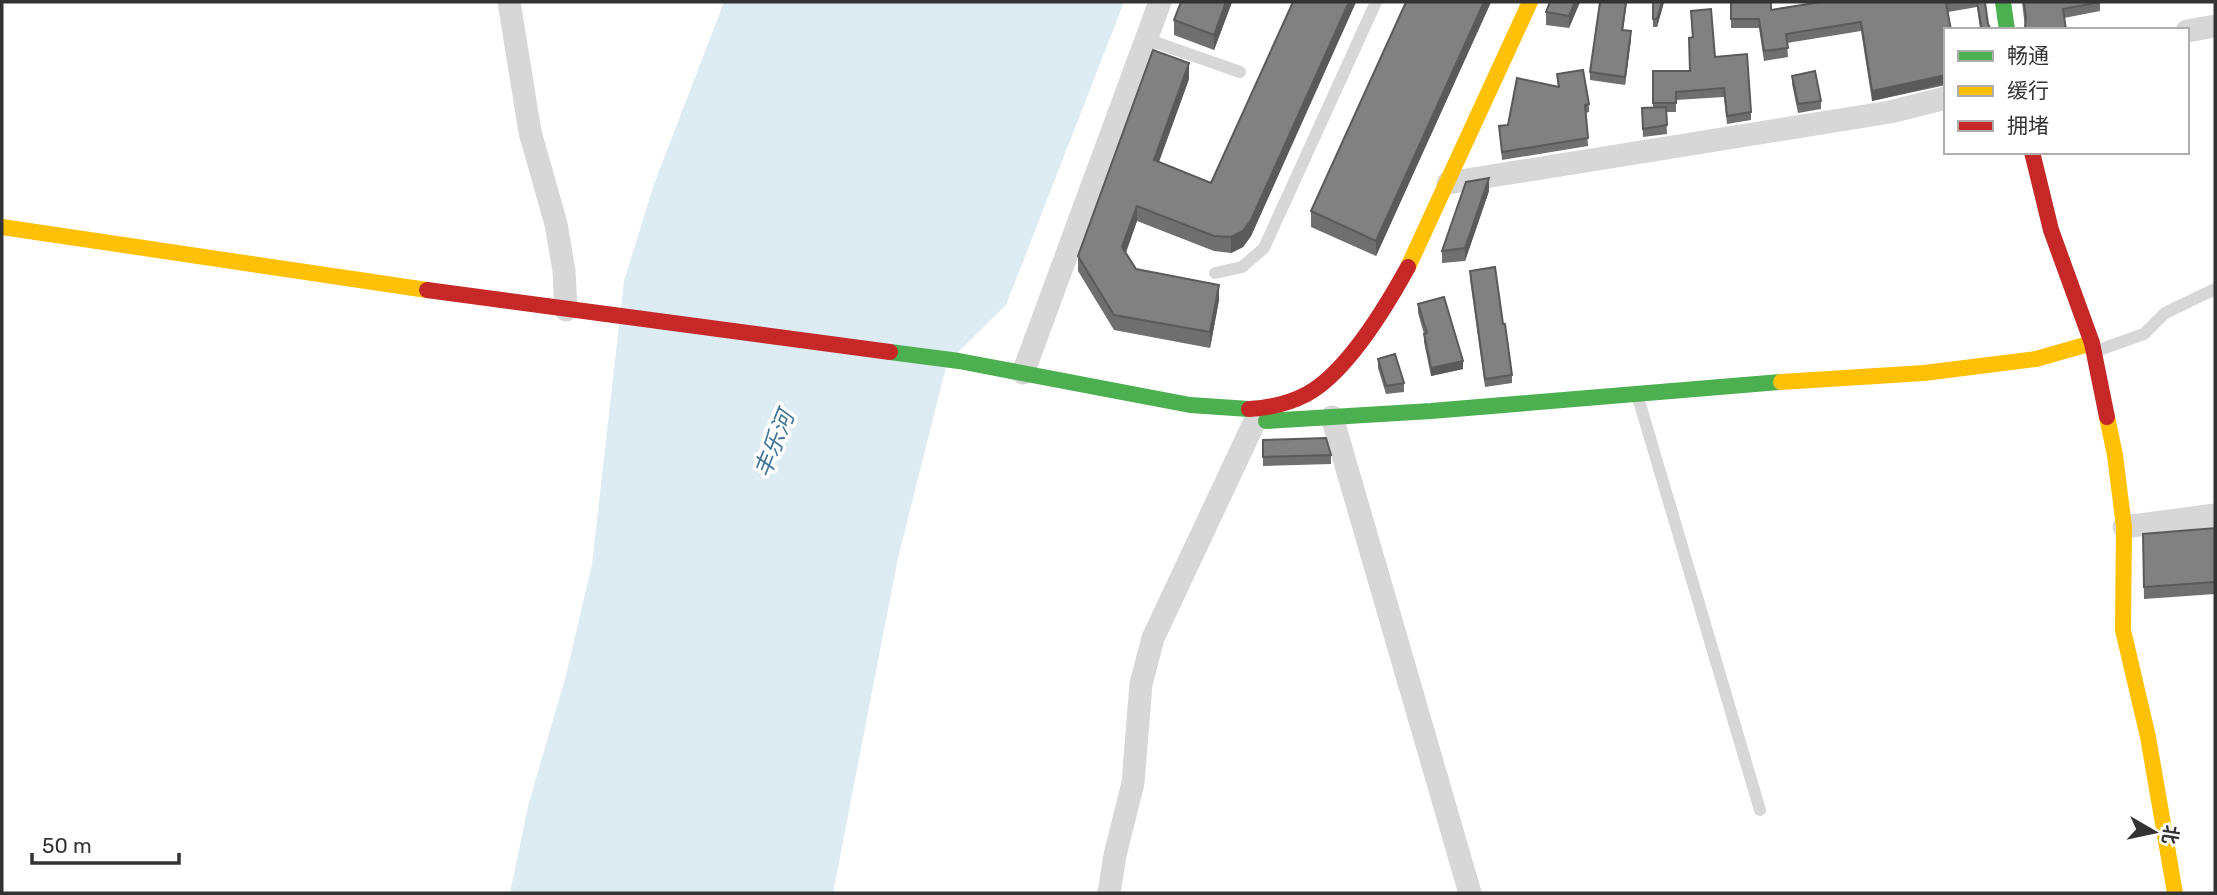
<svg xmlns="http://www.w3.org/2000/svg" width="2217" height="895" font-family="Rubik,'Noto Sans SC',sans-serif">
	<rect width="100%" height="100%" fill="#fff"/>
	<path fill="#ddebf3" d="M724 2H1124L1006 305 947 363 898 558 833 893H510L528 806 566 675 592 564 624 281 654 184Z"/>
	<g fill="none" stroke-linecap="round" stroke-linejoin="round">
		<path stroke="#d7d7d7" stroke-width="12" d="M1146 39 1240 72
			M1215 273 1242 267 1264 248 1376 2
			M2096 351 2144 334 2165 313 2215 289
			M1637 394 1760 810"/>
		<path stroke="#d7d7d7" stroke-width="23" d="M509 2 530 132 556 224 564 271 566 310
			M2187 31 2215 26
			M1448 183 1890 112 1946 98
			M1023 373 1160 2
			M1332 417 1470 893
			M2124 527 2215 515
			M1109 893 1115 855 1133 783 1141 684 1153 638 1255 421"/>
		<path stroke="#4caf50" stroke-width="16" d="M2003 2 2007 30
			M890 352 959 361 1190 405 1249 409
			M1266 421 1431 411 1781 382"/>
		<path stroke="#ffc107" stroke-width="16" d="M2 227 427 290
			M1408 267 1530 2
			M1781 382 1924 373 2036 359 2092 343
			M2107 417 2115 455 2124 527 2123 630 2148 737 2175 893"/>
		<path stroke="#c62828" stroke-width="16" d="M2032 152 2051 230 2092 343 2107 417
			M427 290 890 352
			M1249 409C1269 408 1288 404 1307 394 1347 372 1386 307 1408 267"/>
	</g>
	<path fill="#6f6f6f" d="M1232 2 1214 50 1174 35V20Z
		M1293 2H1356L1251 236 1243 247 1231 253 1214 251 1137 221 1126 253 1136 269 1219 300 1210 348 1114 330 1078 271V256L1189 79 1159 162 1211 183Z
		M1406 2H1491L1376 256 1311 227V211Z
		M1550 2H1580L1569 28 1546 25V12Z
		M1653 2H1664L1657 27H1653Z
		M1731 2 1771 10 1821 2H1985L1988 24 1991 30H1980L1977 7 1948 12 1946 30V85L1872 101 1861 31 1787 43 1788 57 1764 61 1759 28H1731Z
		M2022 2H2100V11L2064 18 2025 27Z
		M1691 11 1715 57 1751 112V120L1727 124 1724 97 1676 100V112H1666L1667 134 1643 137 1642 108H1653V71H1690L1692 37Z
		M1623 30 1631 39 1625 85 1590 80V72Z
		M1557 74 1589 104V112L1586 113 1588 146 1502 160 1499 126 1508 125 1558 87Z
		M1792 76 1821 101V109L1798 113 1792 84Z
		M1489 191 1465 261 1442 263V251Z
		M1470 271 1503 324 1512 375V383L1485 387 1470 279Z
		M1418 304 1463 369 1431 376 1424 342V334L1418 313Z
		M1378 359 1404 383V392L1386 394 1378 368Z
		M1263 440 1331 455V464L1263 466Z
		M2215 528V594L2144 599 2143 534Z"/>
	<path fill="#5a5a5a" d="M1226 2H1232L1214 50V35Z
		M1349 2H1356L1251 236 1243 247 1231 253V237Z
		M1484 2H1491L1376 256V241Z
		M1575 2H1580L1569 28V16Z
		M1626 2H1627L1622 38V30Z
		M1662 2H1664L1657 27V19Z
		M1631 31V39L1625 85V77Z
		M1189 63V79L1154 175V160Z
		M1943 75V84L1872 101V91Z
		M1489 178V191L1465 261V248Z
		M1137 206V221L1122 262V247Z
		M1219 285V300L1210 348V332Z
		M1463 361V369L1431 376V368Z"/>
	<path fill="#818181" stroke="#5a5a5a" stroke-width="2" d="M1181 2H1226L1214 35 1174 20Z
		M1293 2H1349L1251 220 1243 231 1231 237 1214 236 1137 206 1122 247 1136 269 1219 285 1210 332 1114 315 1078 256 1153 50 1189 63 1154 160 1211 183Z
		M1406 2H1484L1376 241 1311 211Z
		M1550 2H1575L1569 16 1546 12Z
		M1600 2H1626L1622 30 1631 31 1625 77 1590 72Z
		M1653 2H1662L1657 19H1653Z
		M1731 2H1771V10L1821 2H1954L1946 3 1951 30H1946V75L1872 91 1861 22 1786 34 1788 48 1764 51 1759 19H1731Z
		M1977 2H1985L1988 24 1991 30H1982Z
		M2024 2H2100L2063 9 2066 30H2023L2025 27 2026 18Z
		M1711 9 1715 57 1747 54 1751 112 1727 116 1724 88 1676 92V103H1653V71H1690L1689 38 1693 37 1691 11Z
		M1583 70 1589 104 1585 105 1588 138 1502 152 1499 126 1508 125 1517 78 1559 87 1557 74Z
		M1815 71 1821 101 1798 104 1792 76Z
		M1666 107 1667 125 1643 129 1642 108Z
		M1489 178 1465 248 1442 251 1466 182Z
		M1495 267 1503 324H1505L1512 375 1485 379 1470 271Z
		M1444 297 1463 361 1431 368 1424 334 1427 333 1418 304Z
		M1395 354 1404 383 1386 386 1378 359Z
		M1326 438 1331 455 1263 457V440Z
		M2215 528V582L2144 587 2143 534Z"/>
	<g text-anchor="middle" dominant-baseline="central" stroke-width="7" stroke-linejoin="round" paint-order="stroke">
		<g font-size="23" font-style="italic" fill="#3f7597" stroke="#fff">
			<text transform="translate(774 444) rotate(-68)">丰乐河</text>
		</g>
	</g>
	<rect width="2217" height="895" fill="none" stroke="#333333" stroke-width="7"/>
	<rect x="1944" y="28" width="245" height="126" fill="#ffffff" stroke="#adadad" stroke-width="2"/>
	<rect x="1958" y="51" width="35" height="10" fill="#4caf50" stroke="#adadad" stroke-width="2"/>
	<text x="2007" y="63" font-size="21" fill="#333333">畅通</text>
	<rect x="1958" y="86" width="35" height="10" fill="#ffc107" stroke="#adadad" stroke-width="2"/>
	<text x="2007" y="98" font-size="21" fill="#333333">缓行</text>
	<rect x="1958" y="121" width="35" height="10" fill="#c62828" stroke="#adadad" stroke-width="2"/>
	<text x="2007" y="133" font-size="21" fill="#333333">拥堵</text>
	<g transform="translate(2154 832) rotate(99)" stroke="#ffffff" stroke-width="5" paint-order="stroke">
	<path d="M0-5L12 26L0 18L-12 26Z" fill="#333333"/>
	<text y="-10" font-size="19" font-weight="bold" text-anchor="middle" fill="#333333">北</text>
	</g>
	<path d="M32 853v10h147v-10" fill="none" stroke="#333333" stroke-width="3.5"/>
	<text x="42" y="853" font-size="21" fill="#333333" stroke="#ffffff" stroke-width="5" paint-order="stroke">50 m</text>
</svg>
